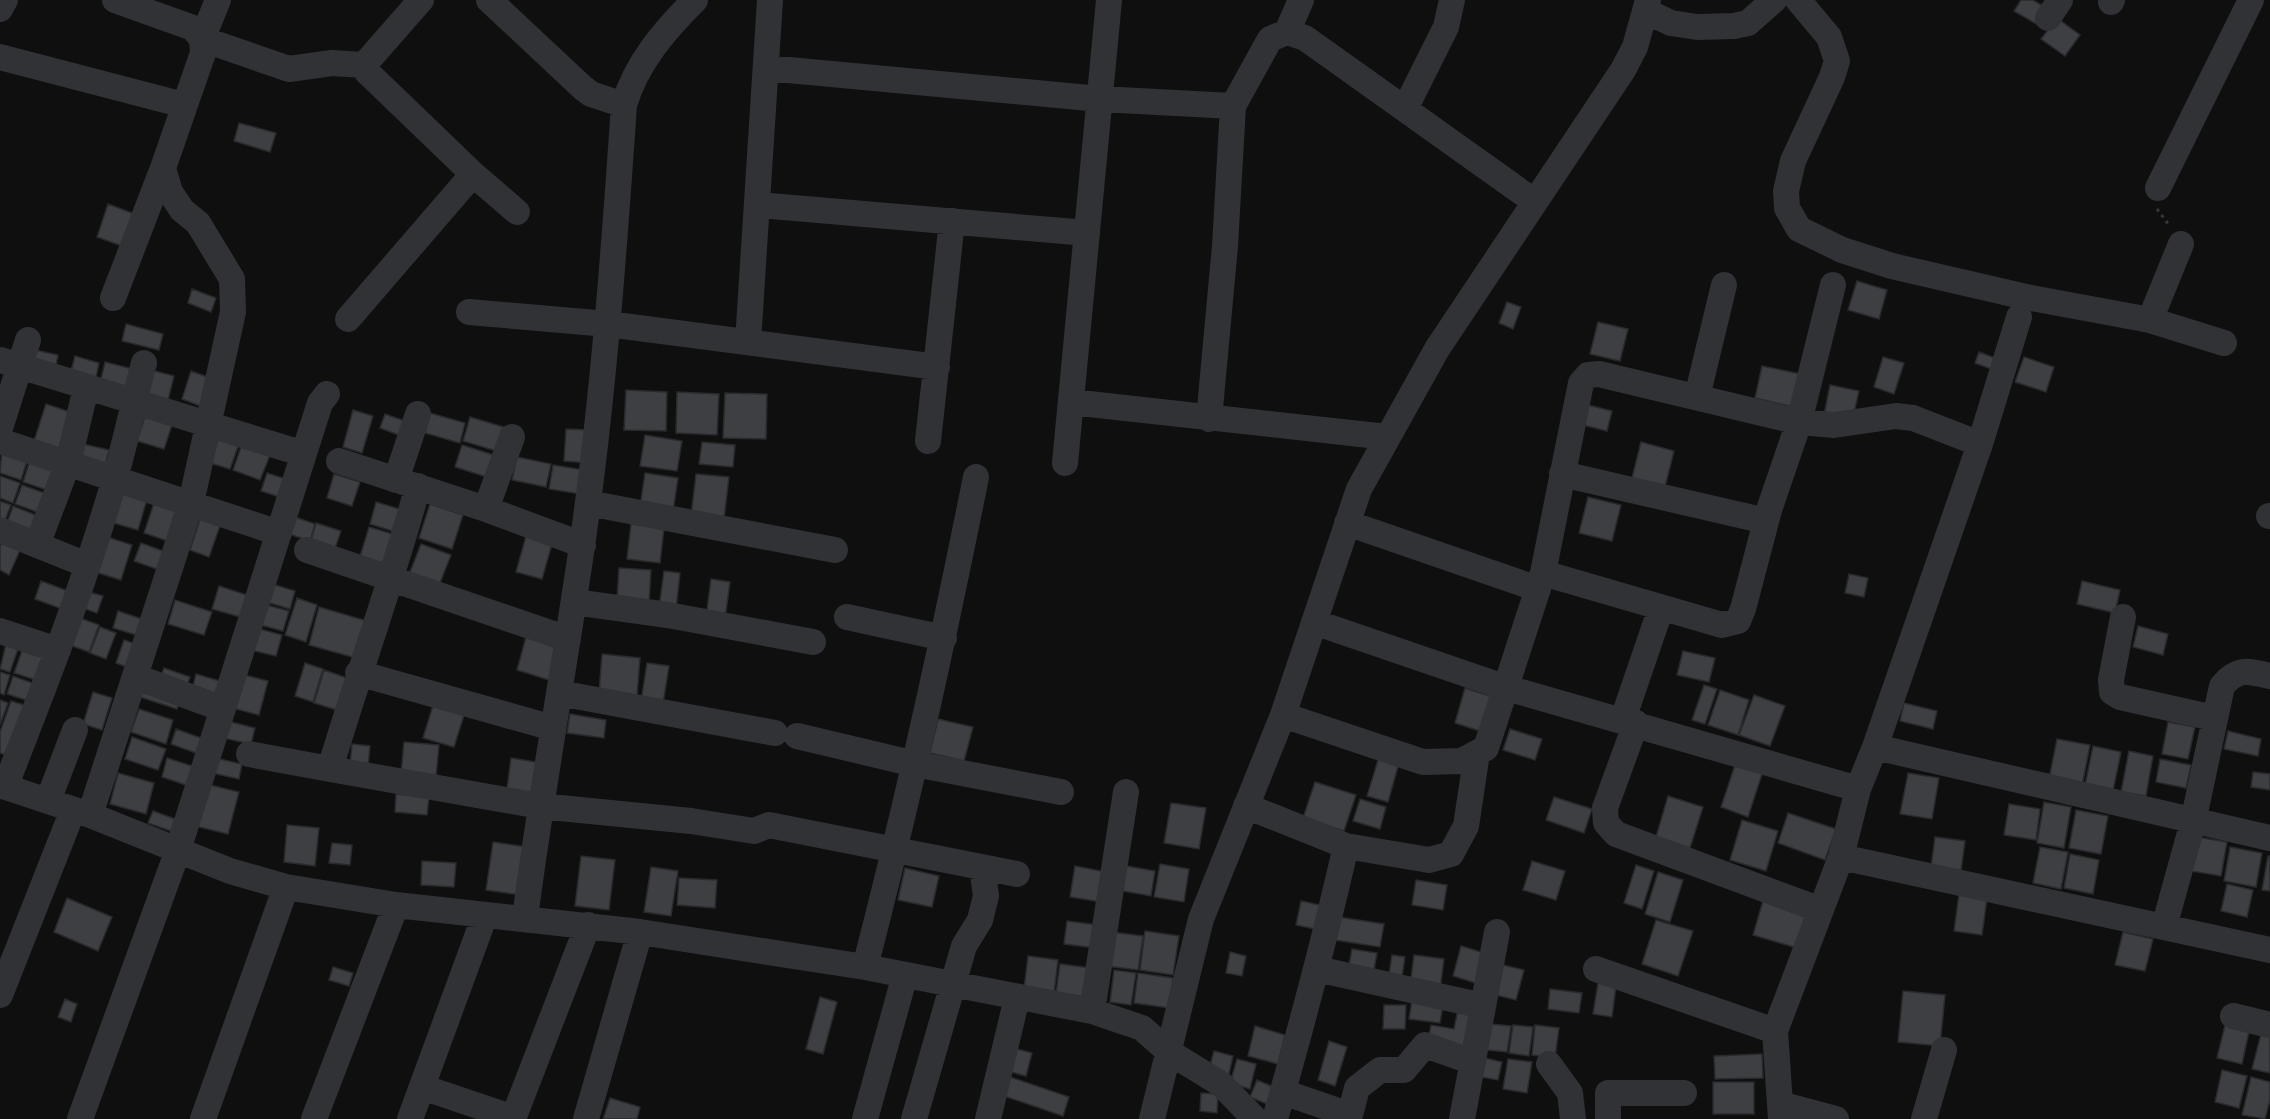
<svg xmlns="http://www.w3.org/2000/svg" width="2270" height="1119" font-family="'Fira Sans',sans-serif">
	<rect width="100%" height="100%" fill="#0f0f10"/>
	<path fill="#3e3f43" stroke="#292a2c" stroke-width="1.5" d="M2021 0H2033L2048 9 2038 25 2014 11Z
		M2057 18 2080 35 2065 56 2041 39Z
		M239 123 276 133 270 152 234 141Z
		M108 204 137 215 125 247 97 237Z
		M1857 281 1887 290 1879 319 1848 310Z
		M192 289 216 298 211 312 188 303Z
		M1507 302 1521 307 1513 329 1499 323Z
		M1598 322 1628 329 1620 361 1590 354Z
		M126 324 163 334 159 350 122 341Z
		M35 350 58 355 55 371 32 366Z
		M1979 352 1998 359 1994 370 1975 363Z
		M75 356 99 363 95 382 70 375Z
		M1883 357 1904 363 1894 394 1874 387Z
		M2024 357 2054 367 2046 392 2015 382Z
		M105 362 133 369 128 390 100 383Z
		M1762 366 1806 375 1798 408 1755 398Z
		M151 370 174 376 168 400 144 394Z
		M191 371 213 379 203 407 182 399Z
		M1830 385 1859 391 1852 421 1824 415Z
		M626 390 667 392 666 431 624 430Z
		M677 392 719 394 717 435 676 433Z
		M725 393 767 394 766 439 723 438Z
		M1580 403 1612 411 1607 431 1575 423Z
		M46 404 73 413 61 453 33 444Z
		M353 410 373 416 362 453 343 447Z
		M146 413 173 422 164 449 137 441Z
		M430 413 465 423 460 443 425 433Z
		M385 414 413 424 407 438 380 428Z
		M470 417 507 428 500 452 463 441Z
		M566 429 590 430 588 463 564 461Z
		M220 434 240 441 230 469 210 463Z
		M645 435 682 441 677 471 640 466Z
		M702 442 735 445 733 467 699 464Z
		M1641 442 1674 451 1665 487 1632 478Z
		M79 443 109 450 105 466 75 458Z
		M242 444 270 455 260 480 233 470Z
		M462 445 497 456 490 478 455 467Z
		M2 449 28 458 21 480 0 473Z
		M517 457 551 464 546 487 512 480Z
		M30 460 55 468 47 490 23 482Z
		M553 465 584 470 580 494 549 489Z
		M267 473 292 481 286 499 261 491Z
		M645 473 678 478 673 512 640 507Z
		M334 474 360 482 352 506 327 498Z
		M696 474 729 477 724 519 691 516Z
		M0 476 20 483 13 503 0 498Z
		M22 485 47 494 40 513 15 504Z
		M119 490 147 499 138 530 110 522Z
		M156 497 186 507 174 543 144 533Z
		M1588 497 1621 505 1612 541 1579 533Z
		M0 501 11 505 4 523 0 522Z
		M376 502 406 511 399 533 370 524Z
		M430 504 463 515 452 549 419 538Z
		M13 506 38 516 30 535 6 526Z
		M202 513 222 520 209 557 190 550Z
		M295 517 315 524 310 541 289 534Z
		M316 523 341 531 334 551 310 544Z
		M631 524 664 528 660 563 627 559Z
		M369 527 396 535 386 569 359 560Z
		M104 536 132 545 121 580 92 571Z
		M526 536 552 544 542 579 516 572Z
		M3 540 21 548 9 575 0 570V547Z
		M141 543 171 554 165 572 134 561Z
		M421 544 451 555 438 588 408 577Z
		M619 568 651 570 649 602 617 599Z
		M664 571 680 573 676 610 659 608Z
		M1849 574 1868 578 1864 597 1845 593Z
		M711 579 730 582 725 619 706 617Z
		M41 581 68 591 62 609 35 599Z
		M2082 581 2120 590 2115 613 2077 604Z
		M269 583 295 591 290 609 263 601Z
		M219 586 250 596 244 618 212 609Z
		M85 591 103 596 97 613 80 607Z
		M297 598 317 605 306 642 285 635Z
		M175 600 212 612 204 635 168 624Z
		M263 604 289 611 283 631 257 624Z
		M319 607 367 621 356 658 309 645Z
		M118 611 148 621 143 637 113 628Z
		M80 618 99 625 89 652 70 645Z
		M2138 626 2168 634 2163 655 2133 647Z
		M100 627 116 633 106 659 90 653Z
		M256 628 282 635 276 656 251 650Z
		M526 637 558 647 549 680 517 670Z
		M124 640 144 647 135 670 116 663Z
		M6 644 18 649 10 672 0 669Z
		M24 645 48 653 39 681 14 673Z
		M1683 651 1715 658 1709 682 1677 675Z
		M602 654 640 658 637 696 599 693Z
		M305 663 323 669 313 702 295 696Z
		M647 663 669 666 663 704 641 701Z
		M164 668 190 677 186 688 160 679Z
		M324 670 347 678 337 710 314 703Z
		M0 672 10 675 4 695 0 693Z
		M196 674 223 682 218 698 192 690Z
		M241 674 268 681 259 715 232 708Z
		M13 676 38 685 32 702 7 694Z
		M143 685 181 697 177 709 140 697Z
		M1704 685 1717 689 1705 724 1692 720Z
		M1465 688 1496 698 1486 733 1455 723Z
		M1720 690 1749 700 1738 735 1708 725Z
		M93 692 112 698 102 730 83 724Z
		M1754 695 1785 706 1770 746 1739 735Z
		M0 700 8 703 0 725Z
		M11 701 30 707 12 757 0 753V732Z
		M434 702 465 712 454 747 423 738Z
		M1904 703 1937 711 1933 729 1900 721Z
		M139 709 173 720 166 744 131 732Z
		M570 714 606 720 604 738 567 733Z
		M938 719 973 727 964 761 930 753Z
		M227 721 255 728 251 744 223 738Z
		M2168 722 2195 727 2188 759 2162 754Z
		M176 729 201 738 196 753 171 744Z
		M1510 729 1542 739 1535 760 1503 750Z
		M2228 731 2261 739 2258 756 2224 749Z
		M132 737 166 749 158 770 125 759Z
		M2057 739 2090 745 2082 786 2049 779Z
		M404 742 439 745 436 777 401 774Z
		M352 744 370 746 368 767 350 765Z
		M2093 746 2121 752 2113 791 2085 785Z
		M2129 751 2153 756 2146 796 2121 792Z
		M1379 757 1399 763 1388 802 1367 796Z
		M167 758 195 767 189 786 162 777Z
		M215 758 242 764 239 779 212 773Z
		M511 758 542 763 537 794 507 789Z
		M2160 759 2191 765 2186 788 2156 782Z
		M1736 762 1763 771 1748 817 1721 807Z
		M2253 772 2270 774V790L2251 787Z
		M118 773 154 783 146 814 110 804Z
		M1908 773 1939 778 1932 819 1900 814Z
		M1315 782 1356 795 1344 831 1303 818Z
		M206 784 239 792 228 834 195 826Z
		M396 794 429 797 427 815 395 812Z
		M1668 796 1703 807 1690 848 1656 837Z
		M1554 797 1592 809 1584 833 1546 820Z
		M1360 799 1386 807 1380 829 1353 821Z
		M2044 802 2071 807 2064 848 2037 843Z
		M1171 803 1206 808 1199 849 1164 843Z
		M2009 804 2040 809 2036 840 2004 835Z
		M2076 810 2108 816 2101 854 2069 848Z
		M153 811 175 819 171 831 148 823Z
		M1788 813 1836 829 1825 860 1778 843Z
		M1742 820 1778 831 1766 871 1730 860Z
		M287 825 319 828 315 866 284 862Z
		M1935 837 1965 841 1961 871 1931 867Z
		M2197 837 2227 842 2221 876 2191 871Z
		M493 842 527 847 520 895 486 890Z
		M332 843 352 845 350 865 329 863Z
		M2040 847 2068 852 2061 889 2033 883Z
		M2230 847 2262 853 2256 887 2224 881Z
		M2070 854 2099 860 2093 894 2064 888Z
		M581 856 615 860 609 910 575 906Z
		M2268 856H2270V891L2262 890Z
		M422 861 456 863 454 887 421 885Z
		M1532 861 1565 871 1556 900 1523 890Z
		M1160 864 1189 869 1184 902 1154 897Z
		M1121 865 1155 871 1151 896 1117 890Z
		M1636 865 1654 871 1642 909 1624 903Z
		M1075 866 1106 872 1101 902 1070 897Z
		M651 867 678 871 671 916 644 912Z
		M905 868 939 876 932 907 898 900Z
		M1658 872 1683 880 1670 922 1645 914Z
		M679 878 717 880 715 908 677 905Z
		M1416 880 1447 885 1443 910 1412 905Z
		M2227 884 2253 890 2247 917 2221 911Z
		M1959 894 1987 898 1982 935 1954 931Z
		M67 898 112 917 98 951 54 932Z
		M1301 901 1325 906 1320 930 1296 925Z
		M1763 901 1806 913 1797 948 1753 935Z
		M1338 917 1384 924 1380 947 1335 940Z
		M1656 920 1693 931 1678 976 1642 964Z
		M1067 921 1098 925 1095 948 1064 944Z
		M1145 931 1179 936 1173 975 1140 970Z
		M1111 932 1143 936 1138 970 1106 966Z
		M2123 932 2153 939 2145 971 2115 965Z
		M1461 946 1491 955 1482 985 1453 976Z
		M1352 949 1377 953 1373 975 1348 970Z
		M1230 952 1246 956 1242 976 1226 973Z
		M1392 955 1405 957 1401 983 1388 981Z
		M1414 955 1444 959 1440 990 1410 986Z
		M1028 956 1058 960 1054 993 1024 989Z
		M1495 963 1524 970 1516 1000 1488 993Z
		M1060 964 1091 968 1087 997 1056 993Z
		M333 967 353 973 349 986 329 980Z
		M1114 970 1136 973 1131 1005 1110 1002Z
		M1138 973 1173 978 1169 1008 1134 1003Z
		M1598 983 1616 986 1612 1017 1593 1014Z
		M1550 989 1582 993 1579 1013 1548 1009Z
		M1903 991 1945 995 1940 1046 1898 1042Z
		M1413 994 1444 999 1440 1023 1409 1019Z
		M820 997 837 1002 823 1054 806 1049Z
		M65 999 77 1004 71 1022 58 1017Z
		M1459 1004 1480 1008 1473 1049 1428 1041 1431 1025 1454 1029Z
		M1384 1005H1406L1405 1029H1383Z
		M2226 1021 2250 1027 2242 1064 2217 1058Z
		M1490 1024 1511 1026 1507 1052 1487 1050Z
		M1513 1025 1533 1027 1529 1056 1509 1053Z
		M1535 1025 1559 1028 1555 1058 1532 1055Z
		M1255 1026 1285 1035 1278 1064 1248 1056Z
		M2261 1034 2270 1037V1073L2252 1069Z
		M1329 1041 1347 1047 1335 1086 1318 1080Z
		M1013 1048 1032 1053 1026 1076 1007 1071Z
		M1214 1051 1233 1056 1228 1078 1208 1073Z
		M1762 1054 1763 1078 1715 1079 1714 1056Z
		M1485 1058 1502 1062 1498 1080 1481 1077Z
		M1237 1059 1256 1064 1250 1089 1230 1083Z
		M1508 1059 1532 1062 1527 1093 1503 1089Z
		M2222 1070 2247 1076 2239 1108 2215 1102Z
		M1010 1077 1069 1097 1063 1116 1004 1096Z
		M2251 1077 2270 1082V1100L2265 1119 2242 1115Z
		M1257 1080 1278 1089 1272 1106 1250 1097Z
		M1713 1082H1754V1114H1713Z
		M1201 1093 1218 1094 1217 1113 1200 1111Z
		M610 1098 640 1107 637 1119H603Z"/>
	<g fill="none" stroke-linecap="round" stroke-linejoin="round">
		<path stroke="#36393c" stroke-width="3" stroke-dasharray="3 4.5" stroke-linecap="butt" d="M2157 209 2169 225"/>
		<path stroke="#303235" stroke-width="26" d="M218 0 202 39 289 69 332 63 364 65
			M489 0 583 88 591 94 624 105
			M1798 0 1829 37 1837 61 1832 77 1793 161 1786 191 1787 208 1799 229 1842 250 1892 266 2026 297 2150 320 2224 343
			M2111 2 2112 0
			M0 9 5 0
			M1645 11 1671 23 1697 27 1734 26 1748 23 1774 0
			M2048 18 2060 0
			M1287 32 1305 38 1535 202
			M0 57 184 105
			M767 68 1100 99 1233 106
			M1405 109 1446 27 1452 0
			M473 174 517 212
			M2158 188 2251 0
			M759 205 1087 233
			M113 298 163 168
			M469 312 608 324 937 367
			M348 319 473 174 367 72 364 65 421 0
			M2150 320 2181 244
			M748 342 770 0
			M0 360 304 454
			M1697 397 1724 285
			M1071 402 1387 437
			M1209 419 1225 246 1233 106 1270 39 1287 32 1301 0
			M0 428 28 340
			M0 441 279 533
			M928 441 952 221
			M339 461 486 509 583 545
			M1065 463 1109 0
			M1562 474 1766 521
			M396 480 418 414
			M588 503 835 550
			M486 509 512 437
			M2269 516H2270
			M1347 523 1538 589
			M0 530 87 565
			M37 545 68 463 86 388
			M307 550 568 639
			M1543 573 1722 625 1738 621 1743 609 1769 510 1799 422 1833 285
			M574 602 668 615 813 642
			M847 617 944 638
			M2123 617 2111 680 2112 692 2120 697 2214 718
			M1314 622 1507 688 1858 789
			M0 631 58 650
			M358 673 553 728
			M136 677 223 709
			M559 693 775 733
			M1283 715 1423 762 1462 761 1486 748 1543 573 1581 383 1588 375 1599 374 1799 422 1834 425 1896 416 1913 418 1980 444
			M1623 719 1661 608
			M1636 723 1605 808 1606 823 1616 834 1821 910
			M797 736 915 764 1061 792
			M1875 747 2270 838
			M249 754 330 769C358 674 392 582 418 486
			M330 769 540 806 691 821 754 831 769 825 1017 874
			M0 785 90 815 230 871 286 887 396 905 640 932 865 967 1092 1011 1142 1028 1169 1052 1221 1084 1255 1119
			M5 787C45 685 85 583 115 478 126 440 134 401 144 363
			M48 801 75 730
			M1246 806 1346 846 1429 860 1451 854 1466 826 1477 753
			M90 815 191 503 233 312 232 279 198 223 182 210 170 192 163 168 203 53 202 39 193 28 115 0
			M1841 857 2270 950
			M525 918C541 794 564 670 582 546 603 400 614 252 624 105 636 63 665 30 695 0
			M2164 927 2193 822 2222 686C2238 667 2248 671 2270 676
			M865 967C907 805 943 642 976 477
			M1317 969 1483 1006
			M1596 969 1775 1031
			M0 995 73 810
			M1092 1011 1126 792
			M2233 1016 2270 1025
			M1549 1064 1570 1093 1573 1119
			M422 1087 514 1118
			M1283 1092 1350 1115 1357 1088 1380 1070H1404L1425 1045 1473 1062
			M1780 1104 1836 1119
			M80 1119 178 850 320 403 327 394
			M203 1119 286 887
			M314 1119 396 905
			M410 1119 485 915
			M513 1119 588 925
			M586 1119 640 932
			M865 1119 905 975
			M914 1119 964 946 980 920 986 896 982 867
			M988 1119 1017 998
			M1152 1119 1201 919 1283 715 1359 489 1437 349 1623 70 1635 47 1648 0
			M1275 1119C1301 1028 1325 938 1346 846
			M1462 1119 1497 932
			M1608 1119V1093H1684
			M1781 1119 1775 1031 1841 857 1858 789 1875 747 1980 444 2019 317
			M1924 1119 1944 1050"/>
	</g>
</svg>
